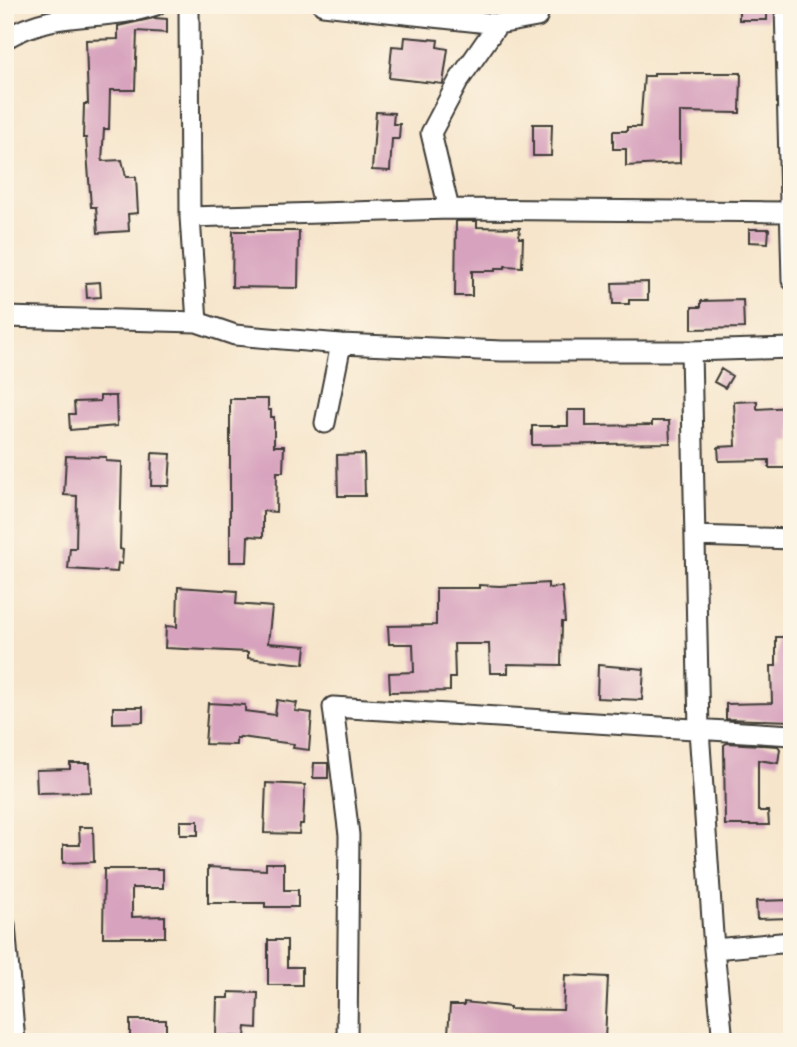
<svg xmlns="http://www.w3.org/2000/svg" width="797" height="1047" font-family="'Gentium Book Plus',serif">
	<rect width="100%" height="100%" fill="#fcf5e5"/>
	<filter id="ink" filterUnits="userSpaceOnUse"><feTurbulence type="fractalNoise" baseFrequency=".0143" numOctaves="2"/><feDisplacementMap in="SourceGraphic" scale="14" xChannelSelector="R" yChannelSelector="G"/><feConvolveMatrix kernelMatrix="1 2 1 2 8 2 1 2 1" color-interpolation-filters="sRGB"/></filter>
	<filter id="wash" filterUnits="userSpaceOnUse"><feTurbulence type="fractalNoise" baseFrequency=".00686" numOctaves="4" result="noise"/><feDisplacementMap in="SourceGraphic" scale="28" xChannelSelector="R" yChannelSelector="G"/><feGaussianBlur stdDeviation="1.57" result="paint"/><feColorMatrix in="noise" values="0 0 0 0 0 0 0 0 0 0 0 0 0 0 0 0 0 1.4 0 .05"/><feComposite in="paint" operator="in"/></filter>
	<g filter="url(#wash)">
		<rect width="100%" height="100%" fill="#f6e5cb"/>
		<g id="blocks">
			<path fill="#d7a2bd" d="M739 5H767V20H739Z
				M154 18 167 19V33L137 31 135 90H110L109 129H104L102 161 122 160 126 177H136L138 213 128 214 129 231 98 233 96 207H91L86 138H83L84 104H88L86 40 118 39V26Z
				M405 37 438 40 437 47 448 49 443 84 389 78 392 46 404 47Z
				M654 73H741L740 113 680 112V163L626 166V149H613V131H627V127H640L644 76H654Z
				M376 112 394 113 393 124H400L399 139H392L390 171 372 170Z
				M533 124H552L551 156H533Z
				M456 221H477V227L520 228 519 238H523L522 267 505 266V268H495V271H472V296H455Z
				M749 229H769L768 243 749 242Z
				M233 231H299L298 288 232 287Z
				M100 282 101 297 87 298 86 283Z
				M648 282V300H629V304H613L612 283Z
				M743 300 744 328 692 329V307H701V301Z
				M721 369 732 376 725 388 714 382Z
				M100 396H116L117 426 70 430 69 414H75L74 402 100 401Z
				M230 399H268V410H271V417H274V446H284L283 472H277L276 512 263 511V537L248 536 247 562H230Z
				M757 401V409L792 407V442H785L786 468H769V460L719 461 718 447 736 446 734 402Z
				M568 410H586V426L652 425V421H669L670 443 532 445V426H568Z
				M152 453 171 454 169 486H151Z
				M364 454 365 496H338L337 455Z
				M66 456 106 457V461L122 462 120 549 123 550 122 564 118 563 117 572 68 569 70 548H76L77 496 64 495Z
				M548 583V588L562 587 565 622H562L561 665 508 664V673H490L489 644H454L455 678H450V691L390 692 389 673 414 672 413 644H389L388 626 436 625V588H479V585L500 586Z
				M178 587 237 591 236 604 272 607 268 643 306 646 304 664 248 658V652L165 648 166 626 177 627Z
				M776 637H792V721L726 719V704L772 703 771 666H776Z
				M598 665 644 669 642 700 597 698Z
				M277 700 297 703 295 711 312 713 309 750 293 748 294 744 240 737V738H236V745L205 744 208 703 245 705V711L275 715Z
				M113 707H143V722L113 723Z
				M727 743 778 746 780 749 778 763 758 760V811H768L769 825H725L724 745Z
				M70 763H90L91 792 37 793 36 770 70 769Z
				M314 763H328V778H313Z
				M266 783 305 785 303 824H300L299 834 264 833Z
				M180 821H198V835H180Z
				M79 827H93L94 862 63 863V845H80Z
				M266 863H284V890H298V907H265V903H208V867L266 870Z
				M104 869H163V888H132V917L165 916V937H103Z
				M792 900V918L757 919 756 901Z
				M268 940H287V967H302V985H268Z
				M565 975 608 977 605 1039 590 1038V1041L550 1039V1042H486L461 1041V1035L448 1034 450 1005H464V1002L510 1007V1009L563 1010Z
				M229 992 258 993 257 1028 246 1027 245 1037 216 1036 217 998H229Z
				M130 1020H166V1042H130Z"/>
		</g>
	</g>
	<g filter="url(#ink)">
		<use href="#blocks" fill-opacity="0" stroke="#3d3a36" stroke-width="2"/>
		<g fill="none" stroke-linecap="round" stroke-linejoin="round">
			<defs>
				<path id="street" d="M189 5 190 217 197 322
					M323 5 498 24
					M785 5 792 280
					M5 39C57 7 103 23 156 5
					M449 209 431 133 459 80 498 24 537 17 541 5
					M190 217 449 209 789 212
					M5 317 197 322 235 335 341 344 502 351H691L792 348
					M691 351 699 730 714 949 723 1042
					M325 423 341 344
					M695 536 792 539
					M5 925 15 1042
					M714 949 792 942
					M347 1042 349 835 333 707 792 735"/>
			</defs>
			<use href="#street" stroke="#3d3a36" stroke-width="23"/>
			<use href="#street" stroke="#fff" stroke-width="19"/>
		</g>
	</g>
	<rect width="797" height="1047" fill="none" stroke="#fcf5e5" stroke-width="28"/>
</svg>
